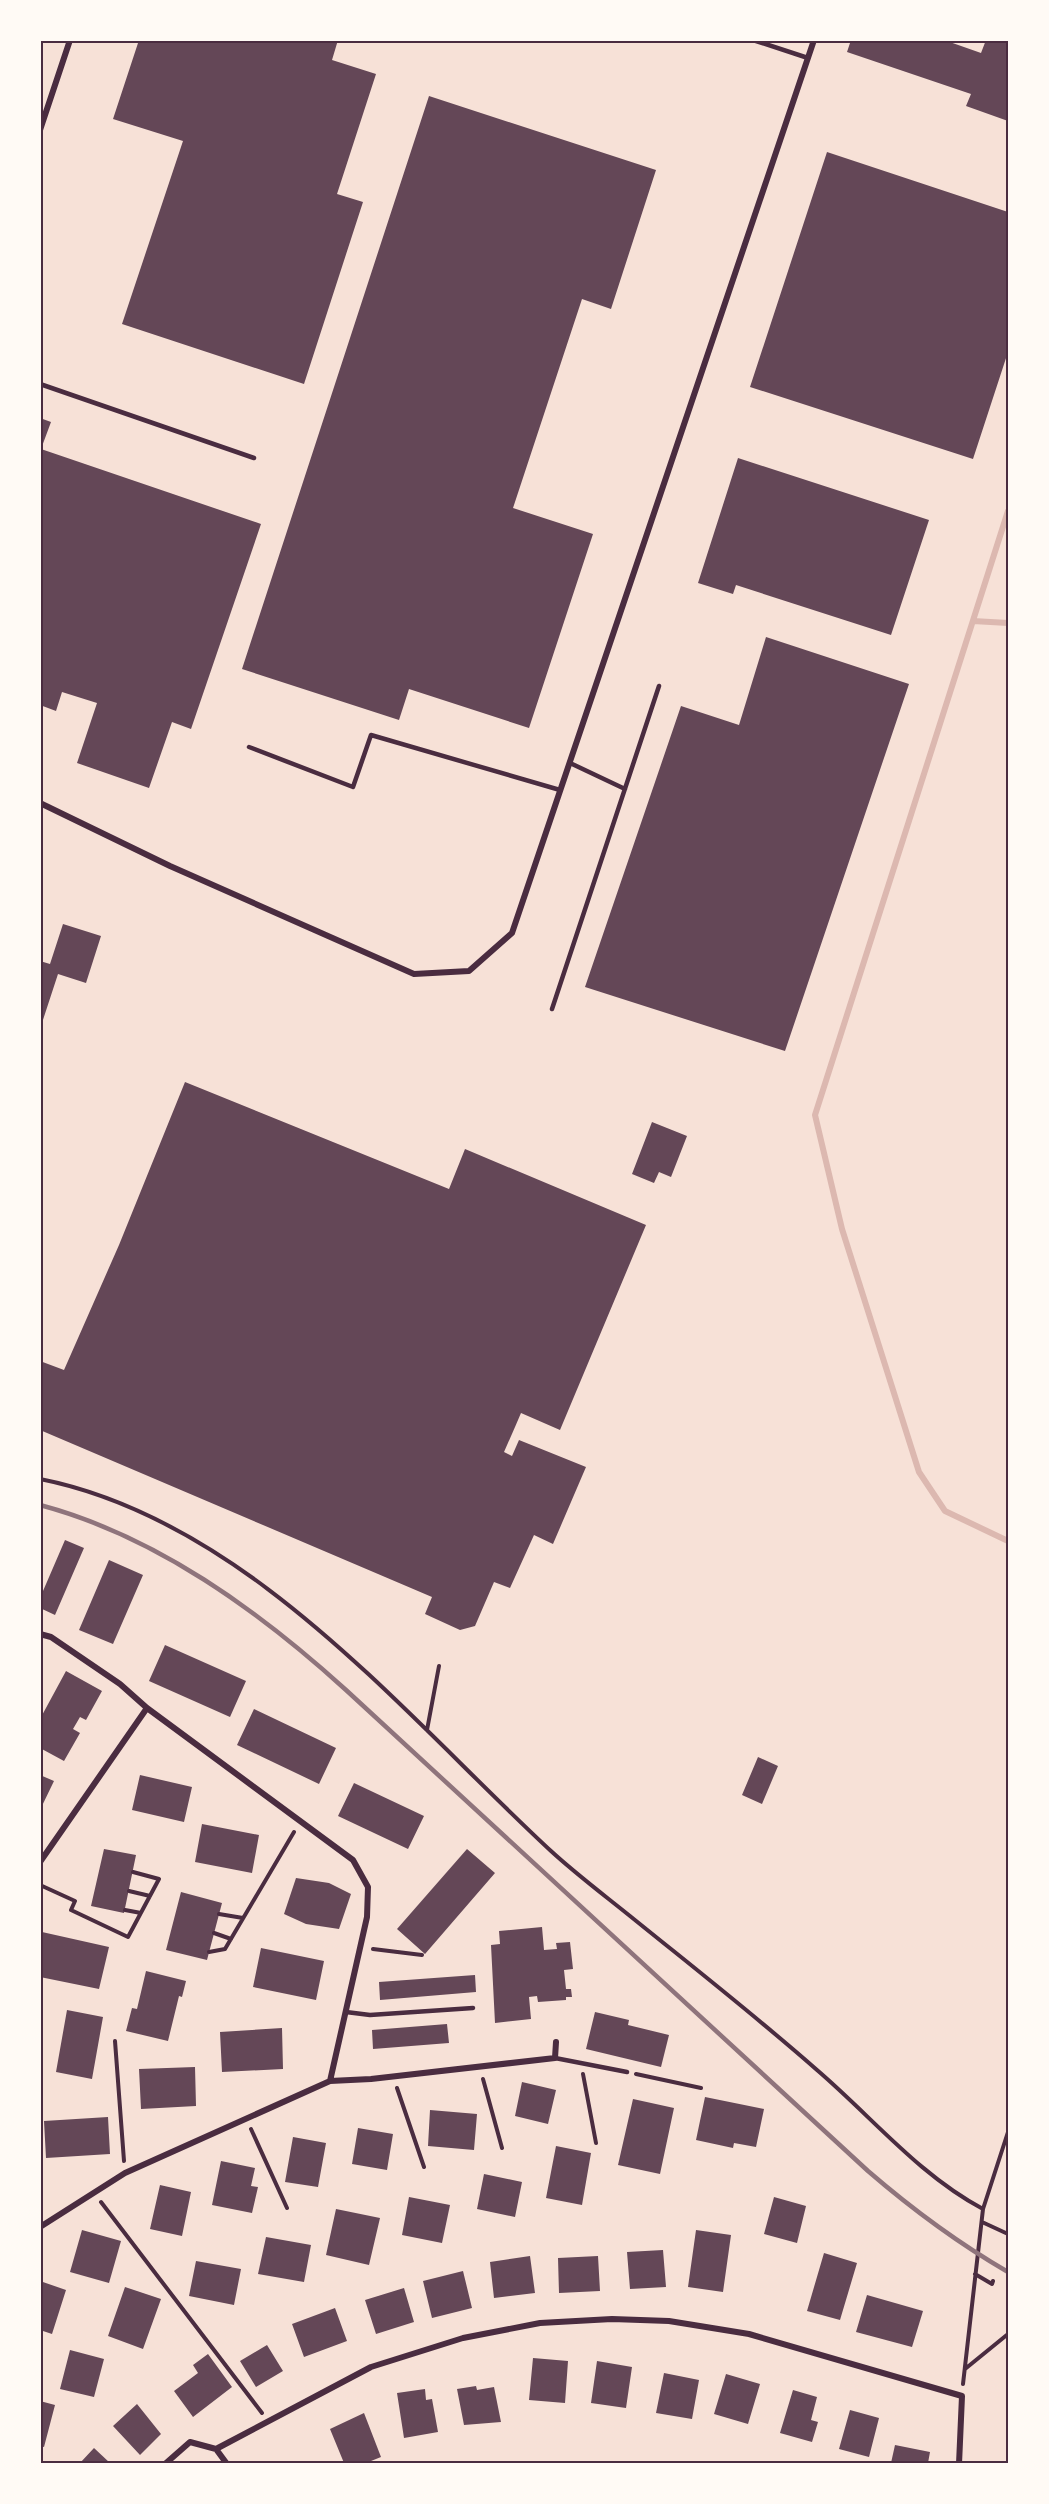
<svg xmlns="http://www.w3.org/2000/svg" width="1049" height="2504" font-family="'Exo 2',sans-serif">
	<rect width="100%" height="100%" fill="#f7e1d7"/>
	<g fill="none" stroke-linecap="round" stroke-linejoin="round">
		<path stroke="#dcb8b0" stroke-width="6" d="M1008 511 815 1115 842 1229 919 1472 945 1511 1008 1541
			M973 621 1008 623"/>
	</g>
	<path fill="#644757" d="M139 40H338L332 60 376 74 337 194 363 202 304 384 122 324 183 141 113 119Z
		M851 40H944L981 53 986 40H1008V121L966 106 971 94 847 52Z
		M429 96 656 170 611 309 582 299 513 508 593 534 529 728 409 689 399 720 242 669Z
		M827 152 1008 212V352L973 459 750 387Z
		M40 418 51 422 41 449 261 524 191 729 172 722 149 788 77 763 97 703 62 692 56 711 40 705Z
		M738 458 929 520 891 635 736 585 733 594 698 583Z
		M766 637 909 684 785 1051 585 987 681 706 739 725Z
		M63 924 101 936 86 983 58 974 40 1029V961L50 964Z
		M185 1082 449 1189 465 1149 646 1225 560 1430 521 1413 515 1427 504 1452 512 1456 519 1440 586 1467 553 1544 534 1535 510 1588 494 1582 475 1626 460 1630 425 1614 432 1597 40 1430V1361L64 1370 119 1245Z
		M652 1122 687 1136 671 1177 659 1172 654 1183 632 1174Z
		M65 1540 84 1548 55 1615 40 1608V1598Z
		M109 1560 143 1575 113 1644 79 1630Z
		M165 1645 246 1681 230 1717 149 1681Z
		M66 1671 102 1691 86 1720 80 1717 73 1729 80 1733 64 1761 40 1748V1719Z
		M254 1709 336 1748 319 1784 237 1745Z
		M758 1757 778 1766 762 1804 742 1795Z
		M40 1775 54 1781 40 1810Z
		M140 1775 192 1787 184 1822 132 1810Z
		M354 1783 424 1816 408 1849 338 1816Z
		M202 1824 259 1835 252 1873 195 1862Z
		M104 1849 136 1855 124 1913 91 1906Z
		M467 1849 495 1873 425 1954 397 1929Z
		M296 1878 329 1883 351 1894 339 1929 306 1924 284 1914Z
		M181 1892 222 1903 207 1960 166 1950Z
		M542 1927 544 1950 557 1949 556 1943 570 1942 573 1969 564 1970 566 1989H571L572 1997H566V2000L538 2002 537 1996 529 1997 531 2019 495 2023 491 1945 500 1944 499 1931Z
		M42 1932 109 1947 99 1989 40 1977Z
		M261 1948 324 1961 316 2000 253 1987Z
		M146 1971 186 1981 182 1997 179 1996 168 2041 126 2031 132 2008 137 2009Z
		M475 1975 476 1992 380 2000 379 1982Z
		M67 2010 103 2017 92 2079 56 2072Z
		M595 2012 629 2020 628 2025 669 2035 661 2067 586 2049Z
		M447 2024 449 2043 373 2049 372 2030Z
		M282 2028 283 2069 222 2072 220 2032Z
		M195 2067 196 2106 141 2109 139 2069Z
		M522 2082 556 2090 548 2124 515 2116Z
		M705 2097 764 2109 756 2147 734 2143 733 2148 696 2140Z
		M633 2099 674 2108 660 2174 618 2165Z
		M430 2110 477 2114 474 2150 428 2146Z
		M108 2117 110 2154 46 2158 44 2121Z
		M358 2128 393 2134 387 2170 352 2164Z
		M293 2137 326 2143 318 2187 285 2182Z
		M556 2146 591 2153 582 2205 546 2198Z
		M221 2161 255 2168 251 2186 258 2187 252 2213 212 2205Z
		M484 2174 522 2182 515 2217 477 2209Z
		M160 2185 191 2192 182 2236 150 2229Z
		M409 2197 450 2205 442 2243 402 2235Z
		M774 2197 806 2206 797 2243 764 2234Z
		M336 2209 380 2218 369 2265 326 2255Z
		M82 2230 121 2241 109 2283 70 2272Z
		M696 2230 731 2235 723 2292 688 2287Z
		M266 2237 311 2245 304 2282 258 2274Z
		M663 2250 666 2287 630 2289 627 2252Z
		M824 2253 857 2263 840 2320 807 2311Z
		M530 2256 535 2293 494 2298 490 2262Z
		M598 2256 600 2291 559 2293 558 2258Z
		M196 2261 241 2269 234 2305 189 2296Z
		M463 2271 472 2308 432 2318 423 2281Z
		M40 2281 66 2290 52 2334 40 2330Z
		M125 2287 161 2299 143 2349 108 2336Z
		M404 2288 414 2322 376 2334 365 2300Z
		M867 2295 923 2311 912 2347 856 2332Z
		M335 2308 347 2341 304 2357 292 2324Z
		M267 2345 283 2371 256 2387 240 2361Z
		M70 2350 104 2359 94 2397 60 2389Z
		M208 2354 232 2387 193 2417 174 2391 198 2373 193 2365Z
		M533 2358 568 2361 565 2403 529 2400Z
		M597 2361 632 2367 626 2408 591 2403Z
		M664 2373 699 2380 692 2419 656 2413Z
		M726 2374 760 2384 748 2424 714 2414Z
		M476 2386 477 2390 494 2387 501 2422 464 2425 457 2389Z
		M425 2389 426 2400 432 2399 438 2432 404 2438 397 2393Z
		M793 2390 817 2397 811 2420 818 2422 812 2442 780 2433Z
		M40 2401 55 2405 44 2447 40 2446Z
		M137 2404 161 2434 140 2455 113 2426Z
		M850 2410 879 2418 869 2457 839 2449Z
		M364 2413 381 2457 366 2463H344L330 2429Z
		M895 2445 930 2452 928 2463H891Z
		M94 2448 110 2463H80Z"/>
	<g fill="none" stroke-linecap="round" stroke-linejoin="round">
		<path stroke="#4a2c40" stroke-width="4" d="M40 1479C247 1520 403 1714 551 1851 576 1874 604 1895 630 1916 693 1967 757 2017 817 2070 872 2117 919 2175 983 2209
			M427 1730 439 1666
			M40 1885 75 1901 71 1910 128 1937 159 1879 133 1872
			M129 1891 150 1896
			M125 1910 141 1913
			M219 1914 243 1918
			M214 1933 231 1939
			M373 1949 422 1955
			M209 1952 225 1949 294 1832
			M115 2041 124 2161
			M583 2074 596 2143
			M636 2074 701 2088
			M483 2079 502 2148
			M397 2088 424 2167
			M251 2129 287 2208
			M101 2202 262 2413
			M982 2222 1008 2234
			M975 2274 992 2284 993 2281
			M965 2369 1008 2334
			M963 2384 983 2209 1008 2132"/>
		<path stroke="#4a2c40" stroke-width="4.5" d="M753 40 808 58
			M40 384 254 458
			M249 747 353 787 371 735 560 790
			M570 763 625 789
			M552 1009 659 686
			M346 2012 370 2015 473 2008
			M555 2058 627 2072"/>
		<path stroke="#4a2c40" stroke-width="6" d="M40 130 70 40
			M40 803 170 866 414 974 469 971 512 933 814 40
			M40 1634 51 1637 120 1684 147 1708 353 1860 368 1887 367 1917 330 2081
			M40 1862 147 1708
			M40 2227 125 2173 330 2081 371 2079 555 2058 556 2042
			M216 2449 371 2367 463 2338 540 2323 612 2319 669 2321 749 2334 962 2396 959 2464
			M216 2449 227 2464
			M165 2464 190 2442 216 2449"/>
		<path stroke="#8f747c" stroke-width="4.5" d="M40 1505C156 1536 259 1611 346 1690L868 2171C912 2209 958 2243 1008 2272"/>
	</g>
	<rect width="1049" height="2504" fill="none" stroke="#fffaf5" stroke-width="84"/>
	<rect x="42" y="42" width="965" height="2420" fill="none" stroke="#4a2c40" stroke-width="2"/>
</svg>
